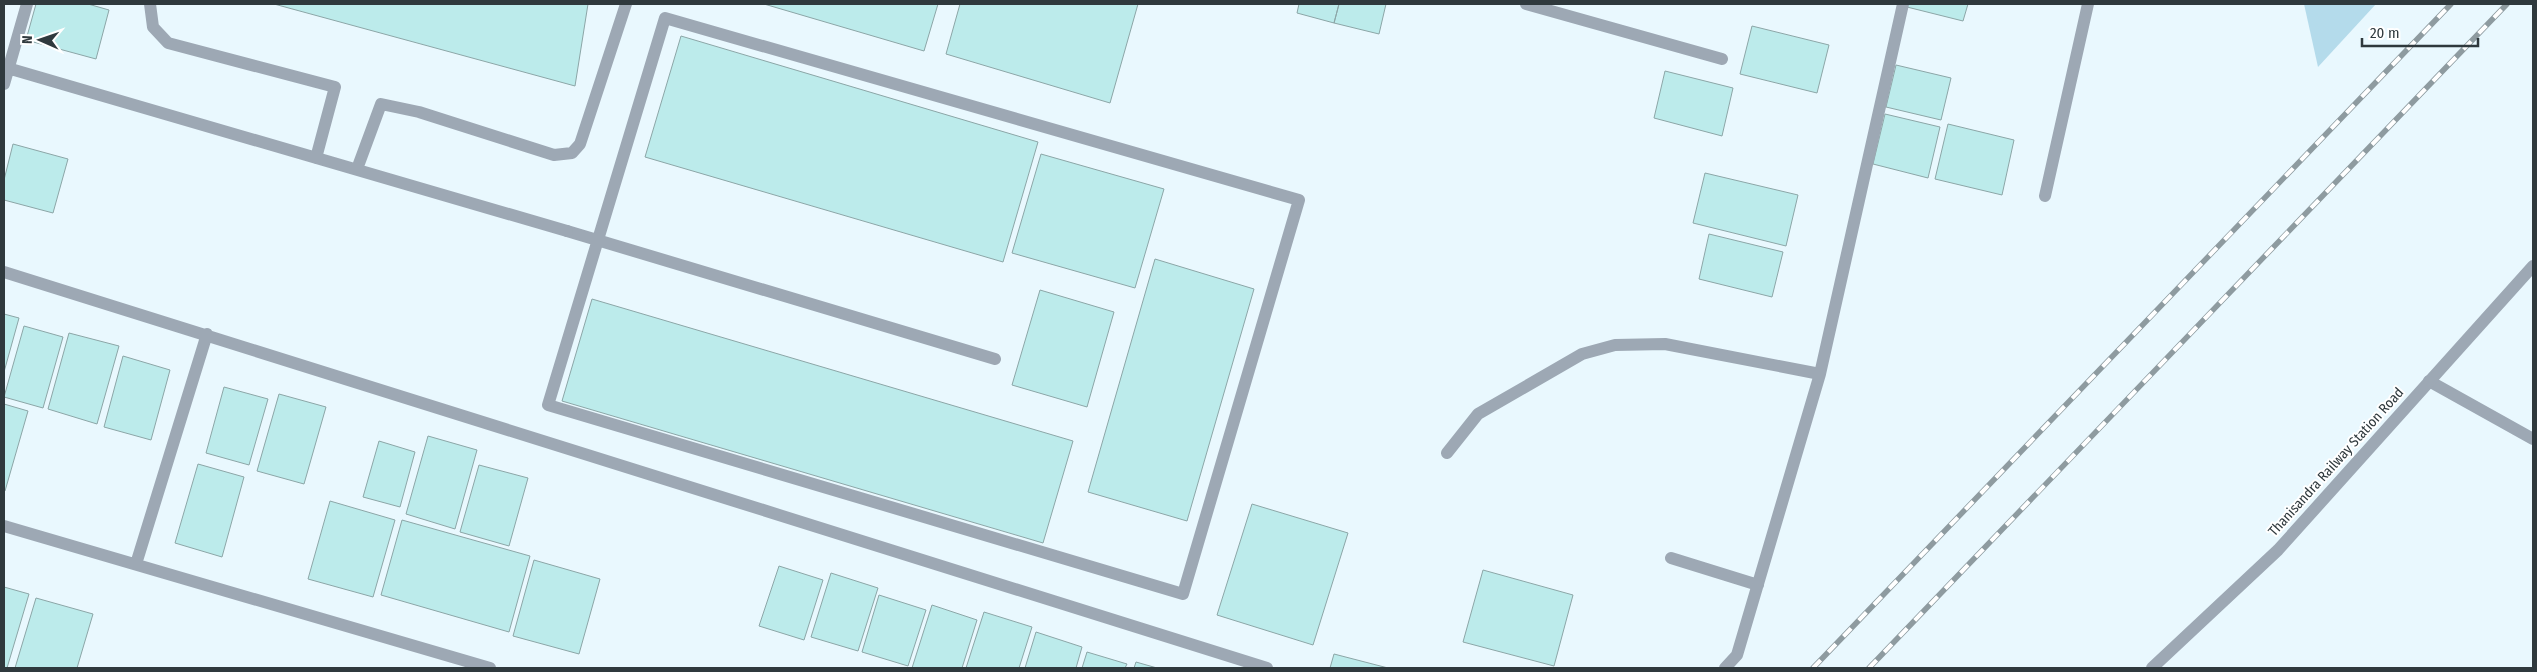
<svg xmlns="http://www.w3.org/2000/svg" width="2537" height="672" font-family="'Fira Sans Condensed',sans-serif">
	<rect width="100%" height="100%" fill="#e9f8fe"/>
	<path fill="#b4dbeb" d="M2304 4H2376L2318 67Z"/>
	<path fill="#bcebeb" stroke="#8ca6a7" d="M36 4H88L109 10 96 59 26 40Z
		M274 4H588L575 86Z
		M764 4H938L924 51Z
		M960 4H1138L1110 103 946 54Z
		M1299 4H1339L1334 23 1297 13Z
		M1339 4H1386L1379 34 1334 23Z
		M1908 4H1968L1963 21 1907 7Z
		M1752 26 1829 45 1817 93 1740 74Z
		M681 36 1038 142 1003 262 645 157Z
		M1896 65 1951 78 1941 120 1886 107Z
		M1665 71 1733 88 1722 136 1654 118Z
		M1885 114 1940 127 1928 178 1873 164Z
		M1948 124 2014 140 2002 195 1935 179Z
		M13 144 68 159 53 213 4 200V180Z
		M1041 154 1164 189 1135 288 1012 253Z
		M1705 173 1798 195 1786 246 1693 223Z
		M1709 234 1783 252 1772 297 1699 279Z
		M1155 259 1254 289 1187 521 1088 492Z
		M1040 290 1114 312 1087 407 1012 385Z
		M592 299 1073 441 1043 543 562 401Z
		M4 314 19 318 4 372Z
		M24 326 63 337 43 408 4 397Z
		M69 333 119 346 97 424 48 409Z
		M123 356 170 370 151 440 104 427Z
		M224 387 268 399 249 465 206 453Z
		M279 394 326 407 304 484 257 471Z
		M4 404 28 411 5 491H4Z
		M428 436 477 450 455 529 406 514Z
		M379 441 415 452 400 507 363 497Z
		M198 464 244 477 222 557 175 543Z
		M479 465 528 478 509 546 460 532Z
		M330 501 395 520 373 597 308 579Z
		M1252 504 1348 533 1313 645 1217 615Z
		M402 520 530 556 509 632 381 595Z
		M534 560 600 579 579 654 513 636Z
		M779 566 823 580 804 640 759 626Z
		M1483 570 1573 595 1554 666 1463 642Z
		M831 573 878 588 858 651 811 637Z
		M4 587 29 594 7 668H4Z
		M879 595 926 610 908 666 862 652Z
		M36 598 93 614 77 668H15Z
		M932 605 977 620 962 668H912Z
		M984 612 1032 627 1019 668H966Z
		M1036 632 1082 647 1076 668H1025Z
		M1087 652 1127 664 1125 668H1082Z
		M1334 654 1388 668H1330Z
		M1136 662 1157 668H1134Z"/>
	<g fill="none" stroke-linecap="round" stroke-linejoin="round">
		<path stroke="#9da8b4" stroke-width="12" d="M665 18 1299 200 1183 594 548 405Z
			M567 231 995 359"/>
		<path stroke="#9da8b4" stroke-width="12" d="M150 4 153 27 168 43 335 87 316 158
			M1526 4 1722 59
			M4 67 567 231
			M4 84 27 4
			M357 169 381 104 419 112 554 155 572 153 580 144 626 4
			M2045 196 2088 4
			M4 272 1267 668
			M2429 381 2533 439
			M1447 453 1478 414 1582 354 1615 345 1665 344 1820 374
			M4 526 490 668
			M1671 558 1758 585
			M136 564 207 334
			M1725 668 1737 655 1820 374 1903 4"/>
		<path stroke="#9da8b4" stroke-width="12" d="M2152 668 2278 550 2533 266"/>
		<defs>
			<path id="rail" d="M1813 668 2451 4
				M1869 668 2507 4"/>
		</defs>
		<use href="#rail" stroke="#8e9ba0" stroke-width="5.5"/>
		<use href="#rail" stroke="#fff" stroke-width="4" stroke-dasharray="11" stroke-linecap="butt"/>
	</g>
	<g text-anchor="middle" dominant-baseline="central" stroke-width="4" stroke-linejoin="round" paint-order="stroke">
		<g font-size="14" fill="#2f393d" stroke="#fff">
			<text transform="translate(2336 462) rotate(-48)">Thanisandra Railway Station Road</text>
		</g>
	</g>
	<rect width="2537" height="672" fill="none" stroke="#2f393d" stroke-width="10"/>
	<g transform="translate(40 40) rotate(272)" stroke="#ffffff" stroke-width="4" paint-order="stroke">
	<path d="M0-4L9 19L0 12L-9 19Z" fill="#2f393d"/>
	<text y="-8" font-size="14" font-weight="bold" text-anchor="middle" fill="#2f393d">N</text>
	</g>
	<path d="M2362 38v8h116v-8" fill="none" stroke="#2f393d" stroke-width="2.5"/>
	<text x="2370" y="38" font-size="15" fill="#2f393d" stroke="#ffffff" stroke-width="4" paint-order="stroke">20 m</text>
</svg>
